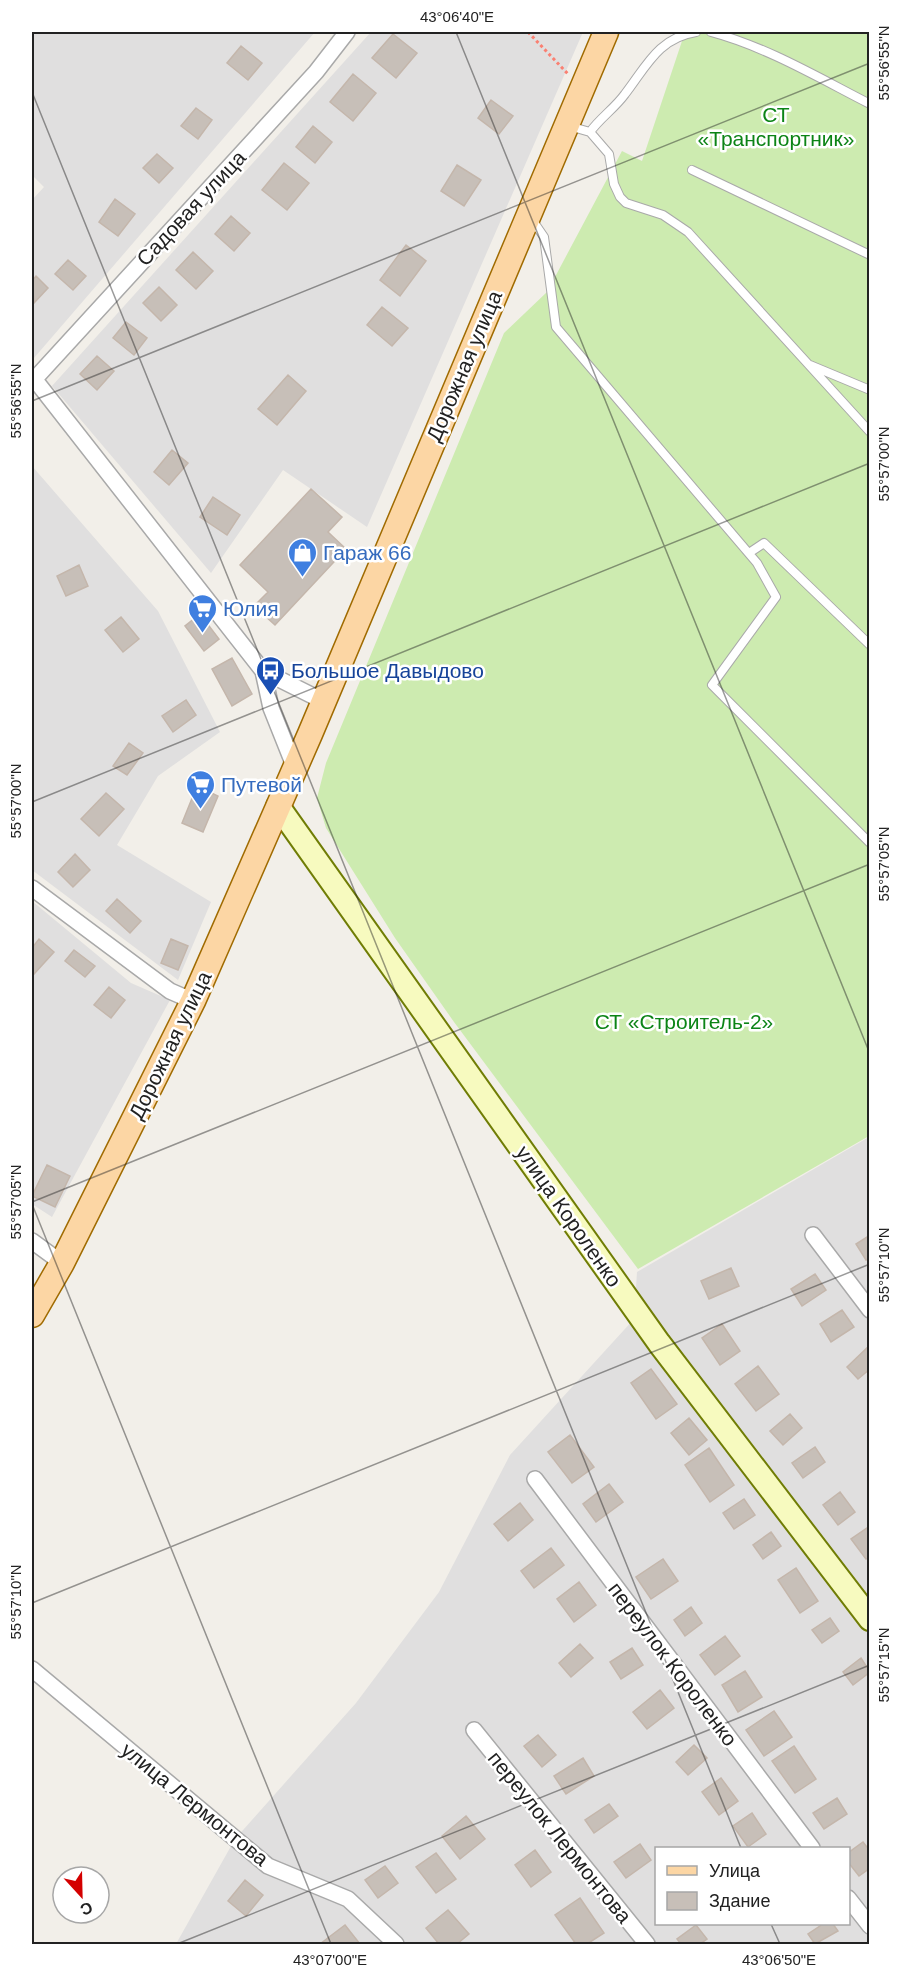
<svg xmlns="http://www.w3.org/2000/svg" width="901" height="1976" font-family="Helvetica,sans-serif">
	<rect width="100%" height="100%" fill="#f2efe9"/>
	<path fill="#e0dfdf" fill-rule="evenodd" d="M32 32H315L34 358 32 354V200L44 187 32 175Z
		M371 32H583L367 527 283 470 211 573 52 386Z
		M32 466 158 611 220 732 158 776 117 845 211 902 178 980 32 870Z
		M32 901 131 983 170 1000 52 1217 32 1204Z
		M869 1137V1944H176L235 1839 356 1703 439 1592 510 1455 634 1319 637 1272ZM656 1848H848V1924H656Z"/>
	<path fill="#cdebb0" d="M685 32H869V1136L638 1269 454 1022 395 938 326 828 317 798 326 763 504 333 547 292 622 151 642 161Z"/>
	<path fill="#c7bfb8" stroke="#c4b6ab" stroke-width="1.5" d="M393 34 417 53 396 78 372 58Z
		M241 46 262 63 248 80 227 63Z
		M353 74 376 93 353 121 330 102Z
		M491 100 513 116 499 134 478 118Z
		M196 108 212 120 198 139 181 126Z
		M313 126 332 142 315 163 296 147Z
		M157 154 173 168 159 183 143 168Z
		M284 163 309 183 287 210 262 190Z
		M457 165 481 180 464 206 441 191Z
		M115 199 135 214 118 236 99 222Z
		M231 216 250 233 234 251 215 234Z
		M406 245 426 261 400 296 380 280Z
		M193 252 213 271 196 289 176 270Z
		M68 260 86 276 73 290 55 274Z
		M36 276 48 288 34 303 32 281Z
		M159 287 177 305 161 321 143 303Z
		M382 307 408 328 392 346 367 325Z
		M126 322 147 338 134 355 113 338Z
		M97 356 114 371 97 390 80 374Z
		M288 375 306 391 277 425 258 409Z
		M172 450 188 463 169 485 154 472Z
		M311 489 342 517 328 532 346 549 275 625 254 606 268 592 240 565Z
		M213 497 240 515 227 535 200 517Z
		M79 565 88 586 66 596 57 576Z
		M200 614 219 639 204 651 185 626Z
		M121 617 139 639 123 652 105 630Z
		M232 658 252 694 232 706 212 669Z
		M186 700 196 715 173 732 162 716Z
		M129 743 143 753 127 775 113 766Z
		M197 786 218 796 203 832 182 823Z
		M106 793 124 809 99 836 81 819Z
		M75 854 90 870 73 887 58 872Z
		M117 899 141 921 130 933 106 911Z
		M39 939 54 952 34 974 32 971V948Z
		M171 939 188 946 178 970 161 963Z
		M74 950 95 966 85 977 65 961Z
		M109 987 125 1000 111 1018 94 1005Z
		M47 1165 70 1176 55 1207 32 1196Z
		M870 1235V1258L866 1260 856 1244Z
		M731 1268 739 1286 709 1299 701 1281Z
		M815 1274 826 1290 802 1306 791 1289Z
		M842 1310 854 1327 831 1342 820 1324Z
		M722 1324 740 1351 720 1365 702 1338Z
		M869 1346 870 1369 858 1379 847 1367Z
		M758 1366 779 1394 756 1411 735 1384Z
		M651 1369 677 1404 656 1419 631 1383Z
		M790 1414 802 1428 783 1445 770 1431Z
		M689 1418 707 1440 689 1455 671 1433Z
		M570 1435 594 1467 572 1483 548 1452Z
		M815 1447 825 1462 803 1478 792 1463Z
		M709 1448 734 1485 710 1502 685 1465Z
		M609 1484 623 1502 596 1522 583 1504Z
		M840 1492 855 1512 838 1525 823 1505Z
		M744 1499 755 1515 734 1529 723 1513Z
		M520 1503 533 1520 508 1541 494 1524Z
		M870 1526V1557L866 1559 851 1539Z
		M771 1532 781 1546 763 1559 753 1545Z
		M551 1548 564 1565 534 1588 521 1571Z
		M663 1559 678 1581 651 1599 636 1577Z
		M796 1568 818 1601 800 1613 778 1580Z
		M579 1582 596 1605 574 1622 557 1599Z
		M691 1607 702 1623 685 1636 674 1620Z
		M830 1618 839 1631 822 1643 812 1630Z
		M725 1636 740 1656 715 1675 700 1655Z
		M580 1644 593 1658 571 1677 559 1663Z
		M632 1648 643 1665 621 1679 610 1662Z
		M861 1658 870 1672 853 1685 843 1672Z
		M745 1671 762 1697 738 1712 722 1685Z
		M660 1690 674 1708 647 1729 633 1712Z
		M774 1711 792 1737 764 1756 746 1730Z
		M538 1735 556 1755 542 1767 524 1746Z
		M694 1745 707 1758 688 1775 676 1762Z
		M794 1746 816 1779 795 1793 772 1761Z
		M583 1758 594 1776 566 1794 554 1776Z
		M721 1778 738 1801 719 1815 702 1792Z
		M837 1798 847 1814 824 1829 813 1813Z
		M609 1804 618 1816 594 1833 585 1820Z
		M752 1813 766 1834 748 1847 733 1826Z
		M466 1816 485 1839 460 1859 442 1836Z
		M863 1842 870 1851V1868L859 1876 848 1862V1853Z
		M640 1844 651 1860 626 1878 614 1862Z
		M535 1850 551 1872 531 1887 515 1865Z
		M436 1853 456 1879 436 1893 416 1867Z
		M385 1866 398 1883 378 1898 365 1880Z
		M245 1880 263 1895 246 1916 228 1901Z
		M580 1898 604 1933 587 1944H576L555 1915Z
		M448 1910 469 1934 457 1944H439L426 1928Z
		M823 1924H833L838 1931 815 1944 808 1934Z
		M345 1925 360 1944H320Z
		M696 1925 707 1939 700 1944H681L677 1939Z"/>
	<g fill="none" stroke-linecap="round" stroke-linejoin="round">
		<defs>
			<path id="lane" d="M711 32C767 47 819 78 870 104
				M569 126 590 132C600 118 615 108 625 94 646 67 658 38 696 32
				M590 132 609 154 614 184 620 197 626 203 663 215 688 232 870 432
				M692 170 870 255
				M531 218 544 237 556 327 757 563 776 597 712 685 870 843
				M810 365 870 390
				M749 553 764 543 870 645"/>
			<path id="street" d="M32 376 263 671 323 701
				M32 382 316 72 347 32
				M263 671 271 708 295 768
				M32 888 170 991 193 1001
				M813 1235 870 1310
				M32 1241 62 1263
				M535 1479 812 1848
				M32 1669 268 1866 348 1899 396 1944
				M474 1730 647 1944
				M848 1898 870 1926"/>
			<path id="secondary" d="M278 806 659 1343 870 1619"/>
			<path id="primary" d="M32 1315 62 1263 193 1001 310 734 606 32"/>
		</defs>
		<use href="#lane" stroke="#a9a9a9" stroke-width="10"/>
		<use href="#street" stroke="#a9a9a9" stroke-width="18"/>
		<use href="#secondary" stroke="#707d05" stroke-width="26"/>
		<use href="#primary" stroke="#a06b00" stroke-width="27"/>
		<path stroke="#fa8072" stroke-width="3" stroke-dasharray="3 3" stroke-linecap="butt" d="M528 32 568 74"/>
		<use href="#lane" stroke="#fff" stroke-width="8"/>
		<use href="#street" stroke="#fff" stroke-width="15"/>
		<use href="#secondary" stroke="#f7fabf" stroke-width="22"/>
		<use href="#primary" stroke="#fcd6a4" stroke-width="24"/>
	</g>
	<path fill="none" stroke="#222" stroke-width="1.5" stroke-opacity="0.45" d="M456 32 870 1054M32 92 741 1848M32 401 870 63M32 802 870 463M32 1202 870 864M32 1204 331 1944M32 1603 870 1264M771 1924 780 1944M177 1944 870 1665"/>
	<defs>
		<symbol id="shop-pin" viewBox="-11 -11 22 30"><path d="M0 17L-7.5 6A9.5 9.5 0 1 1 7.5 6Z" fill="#3f7fe0" stroke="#fff"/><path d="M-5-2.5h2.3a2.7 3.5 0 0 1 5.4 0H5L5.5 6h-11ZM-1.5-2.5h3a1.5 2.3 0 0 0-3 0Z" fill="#fff"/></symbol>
		<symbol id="supermarket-pin" viewBox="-11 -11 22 30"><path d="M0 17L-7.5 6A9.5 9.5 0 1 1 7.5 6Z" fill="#3f7fe0" stroke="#fff"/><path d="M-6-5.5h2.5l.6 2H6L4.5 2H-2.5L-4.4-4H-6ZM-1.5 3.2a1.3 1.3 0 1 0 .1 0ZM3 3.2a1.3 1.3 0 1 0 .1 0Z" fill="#fff"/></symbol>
		<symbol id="bus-pin" viewBox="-11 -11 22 30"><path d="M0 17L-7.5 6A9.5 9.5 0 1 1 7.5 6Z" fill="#1a4fb4" stroke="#fff"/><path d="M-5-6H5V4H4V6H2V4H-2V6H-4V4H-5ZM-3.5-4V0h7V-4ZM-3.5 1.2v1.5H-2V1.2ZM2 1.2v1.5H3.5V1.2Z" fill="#fff"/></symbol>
	</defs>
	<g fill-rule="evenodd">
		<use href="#shop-pin" x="286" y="536" width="33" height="45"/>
		<use href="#supermarket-pin" x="186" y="592" width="33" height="45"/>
		<use href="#bus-pin" x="254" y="654" width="33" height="45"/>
		<use href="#supermarket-pin" x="184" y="768" width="33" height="45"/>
	</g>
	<g text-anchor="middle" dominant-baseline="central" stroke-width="5" stroke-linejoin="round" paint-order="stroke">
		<g font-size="21" fill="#0c8416" stroke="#fff">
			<text x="776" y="114">СТ<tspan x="776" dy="24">«Транспортник»</tspan></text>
			<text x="684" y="1021">СТ «Строитель-2»</text>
		</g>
		<g font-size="21" fill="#222" stroke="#fff">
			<text transform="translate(191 208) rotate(-47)">Садовая улица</text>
			<text transform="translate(464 366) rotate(-67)">Дорожная улица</text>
			<text transform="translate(170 1045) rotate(-64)">Дорожная улица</text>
			<text transform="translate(569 1216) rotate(55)">улица Короленко</text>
			<text transform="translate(673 1664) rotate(53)">переулок Короленко</text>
			<text transform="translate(195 1804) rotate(39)">улица Лермонтова</text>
			<text transform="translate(560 1837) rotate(51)">переулок Лермонтова</text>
		</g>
		<g font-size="21" fill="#366cbe" stroke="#fff" text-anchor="start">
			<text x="323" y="552">Гараж 66</text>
			<text x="223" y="608">Юлия</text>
			<text x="221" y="784">Путевой</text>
		</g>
		<g font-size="21" fill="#164399" stroke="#fff" text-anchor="start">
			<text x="291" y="670">Большое Давыдово</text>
		</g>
	</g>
	<rect width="901" height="1976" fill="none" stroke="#ffffff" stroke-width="66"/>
	<rect x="655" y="1847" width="195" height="78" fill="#ffffff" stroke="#a7a7a7" stroke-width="1.5"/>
	<rect x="667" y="1866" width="30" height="9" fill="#fcd6a4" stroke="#a7a7a7" stroke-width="1.5"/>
	<text x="709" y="1877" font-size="18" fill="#222222">Улица</text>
	<rect x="667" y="1892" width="30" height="18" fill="#c7bfb8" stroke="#a7a7a7" stroke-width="1.5"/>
	<text x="709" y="1907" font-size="18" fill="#222222">Здание</text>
	<g transform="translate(81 1895) rotate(158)"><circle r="28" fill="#ffffff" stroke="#a7a7a7" stroke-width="1.5"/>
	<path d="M0-4.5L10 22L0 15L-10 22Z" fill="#d40000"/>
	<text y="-9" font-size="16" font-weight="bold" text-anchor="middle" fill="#222222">С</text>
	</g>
	<rect x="33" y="33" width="835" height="1910" fill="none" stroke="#222" stroke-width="2"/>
	<g font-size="15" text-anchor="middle" fill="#222">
		<text x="457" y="22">43°06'40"E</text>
		<text transform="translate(884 63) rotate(-90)" y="5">55°56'55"N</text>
		<text transform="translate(16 401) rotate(-90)" y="5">55°56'55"N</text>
		<text transform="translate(884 464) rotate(-90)" y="5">55°57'00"N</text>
		<text transform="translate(16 801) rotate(-90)" y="5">55°57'00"N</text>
		<text transform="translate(884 864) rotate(-90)" y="5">55°57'05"N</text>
		<text transform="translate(16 1202) rotate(-90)" y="5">55°57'05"N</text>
		<text transform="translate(884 1265) rotate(-90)" y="5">55°57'10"N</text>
		<text transform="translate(16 1602) rotate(-90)" y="5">55°57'10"N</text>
		<text transform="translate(884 1665) rotate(-90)" y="5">55°57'15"N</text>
		<text x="330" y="1965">43°07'00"E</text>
		<text x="779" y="1965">43°06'50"E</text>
	</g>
</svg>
